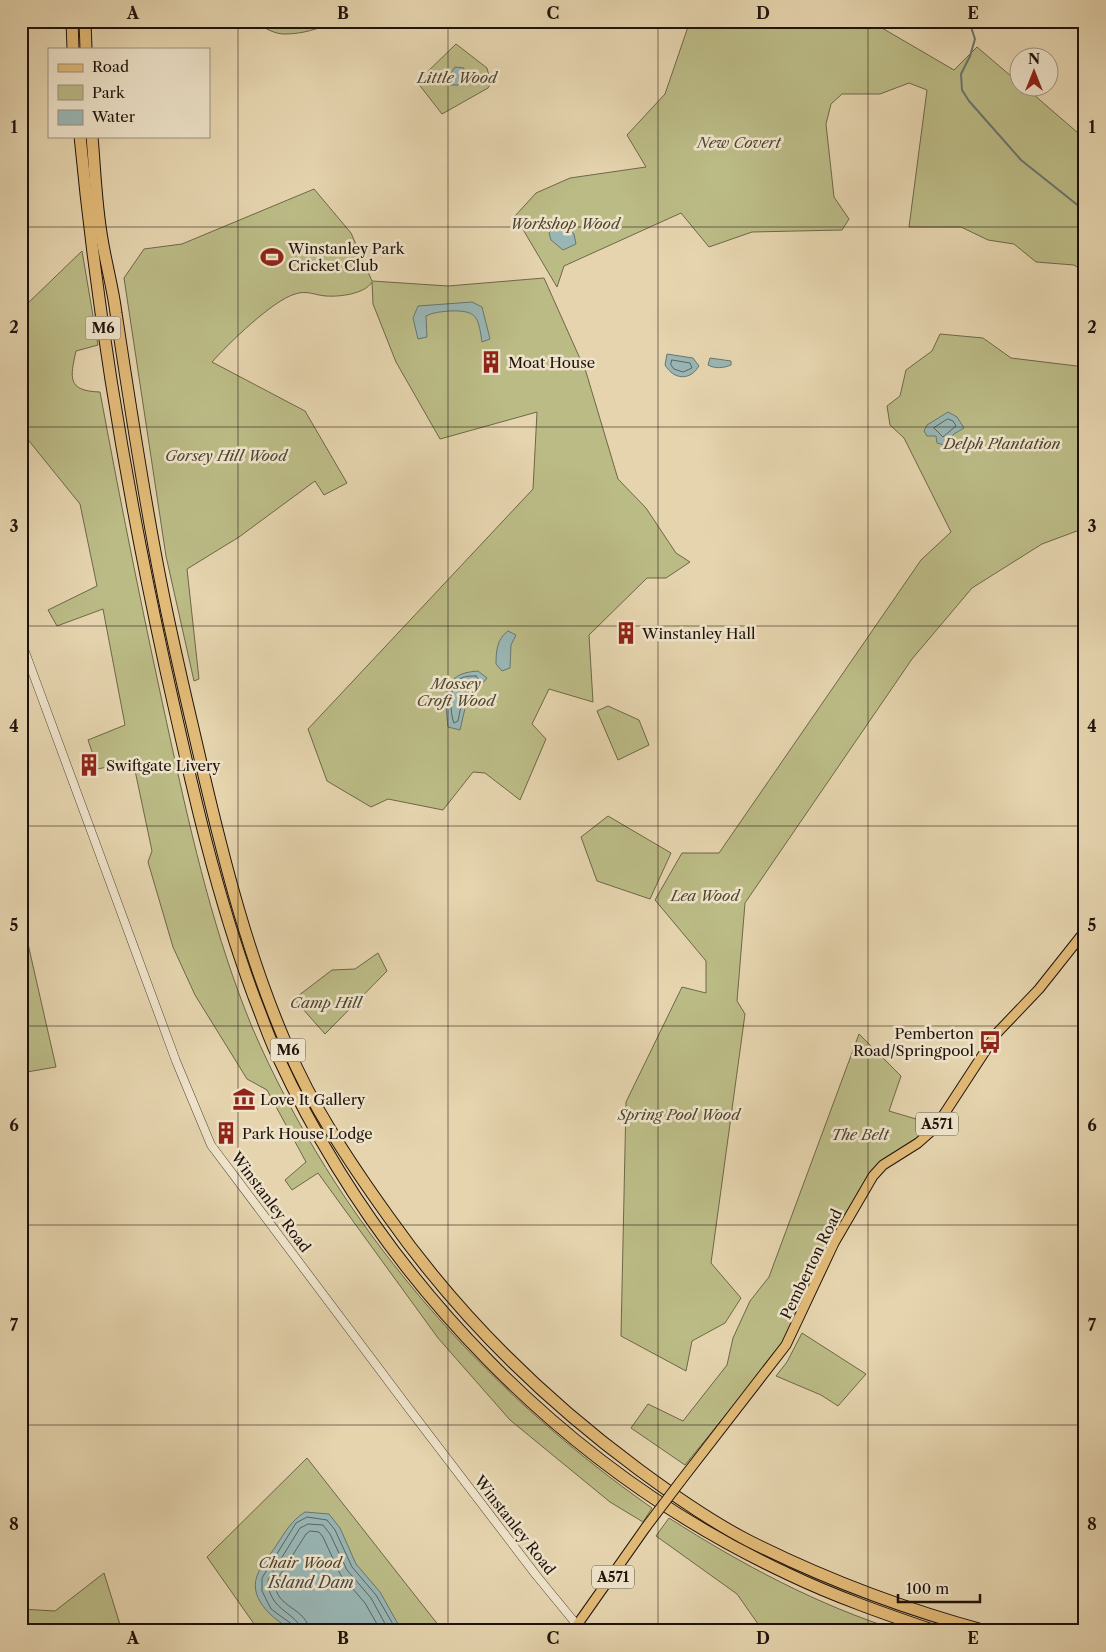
<svg xmlns="http://www.w3.org/2000/svg" width="1106" height="1652" font-family="'Libre Caslon Text',serif">
  <rect width="100%" height="100%" fill="#e5d4ae"/>
  <filter id="stains"><feTurbulence type="fractalNoise" baseFrequency=".004" numOctaves="4"/><feColorMatrix values="0 0 0 0 .2 0 0 0 0 .09 0 0 0 0 .02 0 0 0 .5 -.17"/></filter>
  <radialGradient id="worn" r=".72"><stop offset=".6" stop-color="#630" stop-opacity="0"/><stop offset="1" stop-color="#630" stop-opacity=".3"/></radialGradient>
  <g fill="#bbbb86" stroke="#6e6748">
    <path d="M253 21H332C322 29 300 34 286 34 276 35 262 27 253 21Z"/>
    <path d="M690 21H870L954 70 977 47 1018 82V88H1026L1085 139V272L1074 265 1036 262 1014 244 988 240 961 227H909L927 90 909 83 880 94H842L831 104 826 124 834 197 849 219 842 230 752 232 709 247 681 213 564 266 557 287 515 216 536 193 570 178 646 167 627 135 665 94Z"/>
    <path d="M456 44 487 68 491 83 488 88 442 114 417 82Z"/>
    <path d="M314 189 351 233 372 281 448 286 544 278 586 372 618 479 646 508 676 553 690 562 666 578H647L589 635 593 702 549 689 532 724 546 739 520 800 485 773 473 772 443 810 388 799 371 807 327 781 308 729 533 489 537 412 440 439 396 362 373 304 372 282C365 294 339 297 326 296 314 295 307 290 295 294 272 301 229 343 212 362L305 411 347 483 324 495 315 481 239 537 187 569 199 679 194 681 166 556 124 278 144 249 182 244Z"/>
    <path d="M82 251 98 345 76 351C70 378 67 391 100 392 122 511 146 629 172 747 193 842 215 937 252 1027 336 1222 479 1387 652 1508L643 1522 610 1502 510 1420 438 1338 318 1173 292 1190 285 1180 306 1162 267 1090 247 1079 195 995 173 947 148 862 152 851 133 761 98 769 88 740 125 725 103 609 57 626 48 610 97 586 80 504 21 431V314L27 304Z"/>
    <path d="M940 334 983 338 1011 358 1085 367V528L1042 544 972 588 912 659 745 903 737 1001 745 1014 711 1263 741 1298 725 1323 692 1341 686 1371 621 1336 626 1102 682 987 706 993V961L655 900 682 853H719L921 560 951 532 904 438 890 425 887 406 900 396 906 370 932 351Z"/>
    <path d="M608 706 639 720 649 745 618 760 597 711Z"/>
    <path d="M608 816 671 853 650 899 597 881 581 837Z"/>
    <path d="M21 913 56 1067 21 1073Z"/>
    <path d="M378 953 387 971 325 1034 294 999 332 970 355 969Z"/>
    <path d="M859 1034 901 1076 889 1111 933 1124C921 1137 906 1144 892 1154 878 1165 867 1178 858 1192L785 1342 685 1465 631 1428 648 1404 683 1421 727 1365 733 1338 750 1301 769 1277Z"/>
    <path d="M802 1333 866 1374 838 1406 821 1395 776 1376 787 1362Z"/>
    <path d="M307 1458 443 1631H259L207 1557Z"/>
    <path d="M669 1518C741 1564 819 1606 900 1631H763L737 1594 656 1536Z"/>
    <path d="M104 1573 122 1631H21V1609L55 1611Z"/>
  </g>
  <g fill="#99b6b4" stroke="#697570">
    <path d="M455 67 464 68 463 78 458 85H450L446 81Z"/>
    <path d="M555 227H566L574 234 576 244 563 250 551 240 549 233Z"/>
    <path d="M472 302 482 307 490 339 482 342C478 316 477 310 449 311 440 312 434 312 426 316L427 337 418 339 413 318 418 306Z"/>
    <path d="M667 354 693 358 699 366C690 381 674 380 665 365Z"/>
    <path d="M710 358 731 361V365C724 368 715 369 708 365Z"/>
    <path d="M948 412 957 417 964 428 954 434 944 445 937 443 936 436H927L924 431 927 425Z"/>
    <path d="M508 631 516 635 511 645 510 668 502 671 496 664C496 651 497 639 508 631Z"/>
    <path d="M478 671 487 678 466 704 460 730 448 727C445 697 441 673 478 671Z"/>
    <path d="M305 1512 329 1514 340 1528 356 1564 380 1592 402 1631H295C276 1622 248 1600 257 1576 261 1565 270 1555 276 1546 285 1532 291 1521 305 1512Z"/>
  </g>
  <g fill="none" stroke-linecap="round" stroke-linejoin="round">
    <g stroke="#5c6460" stroke-width="1">
      <path d="M672 360 690 363 692 368 683 372 674 369 671 365Z"/>
      <path d="M948 419 953 421 956 426 943 437 934 428Z"/>
      <path d="M476 676 479 680 462 701 458 721 454 723C450 714 449 689 457 681 462 676 469 676 476 676Z"/>
      <path d="M295 1631 293 1625 271 1609 262 1591V1578L296 1523 307 1517 327 1520 335 1530 352 1567 376 1595 397 1631"/>
      <path d="M301 1631C300 1613 268 1612 268 1580L300 1528 308 1524 323 1525 330 1534 347 1570 371 1598 389 1631"/>
      <path d="M309 1631C308 1608 275 1608 275 1583L306 1534 310 1531 319 1532 323 1537 340 1574 365 1603 381 1631"/>
    </g>
    <path stroke="#697570" stroke-width="2" d="M969 21 975 39 970 56 961 74 962 90 969 101 1021 160 1085 211"/>
    <defs>
      <path id="minor" d="M21 641 176 1061 211 1145 410 1410 536 1575 577 1625"/>
      <g id="major">
        <path d="M680 1482 786 1345 834 1243 873 1176 883 1165 918 1143 935 1128 997 1033 1039 989 1085 931"/>
        <path d="M583 1631 577 1625 646 1527"/>
      </g>
      <g id="highway">
        <path d="M72 21 73 49"/>
        <path d="M85 21 86 49"/>
        <path d="M80 136C97 314 127 492 165 666 190 778 214 889 254 997 262 1017 269 1038 278 1057 381 1280 565 1470 788 1574 836 1597 885 1614 935 1631"/>
        <path d="M92 136C95 171 96 205 102 239 106 264 113 288 116 313 130 404 143 493 161 583 173 645 188 706 202 767 224 861 248 956 287 1046 312 1106 350 1163 388 1216 457 1314 542 1398 638 1469 673 1495 710 1521 749 1541 825 1579 904 1609 986 1631"/>
      </g>
    </defs>
    <use href="#minor" stroke="#514334" stroke-width="9"/>
    <use href="#major" stroke="#20130b" stroke-width="11"/>
    <use href="#highway" stroke="#20130b" stroke-width="13"/>
    <use href="#minor" stroke="#eee3ca" stroke-width="8"/>
    <use href="#major" stroke="#e2ba77" stroke-width="9"/>
    <use href="#highway" stroke="#e2ba77" stroke-width="11"/>
    <defs>
      <path id="major-bridge" d="M646 1527 680 1482"/>
    </defs>
    <use href="#major-bridge" stroke="#20130b" stroke-width="11" stroke-linecap="butt"/>
    <use href="#major-bridge" stroke="#e2ba77" stroke-width="9"/>
  </g>
  <path fill="none" stroke="#20130b" stroke-width="1" stroke-opacity="0.55" d="M238 21V1631M448 21V1631M658 21V1631M868 21V1631M21 227H1085M21 427H1085M21 626H1085M21 826H1085M21 1026H1085M21 1225H1085M21 1425H1085"/>
  <defs>
    <symbol id="stadium-bare" viewBox="-9 -9 18 18"><path d="M0-5a6.5 5 0 1 0 0 10a6.5 5 0 1 0 0-10ZM-3.5-1.8h7v3.6h-7Z" fill="#8f2418" stroke="#eee3ca" stroke-width="2.5" paint-order="stroke"/></symbol>
    <symbol id="building-bare" viewBox="-9 -9 18 18"><path d="M-4-6H4V6H1V3H-1V6H-4ZM-2.5-4.3h1.7v1.8h-1.7ZM.8-4.3h1.7v1.8H.8ZM-2.5-1h1.7V.8h-1.7ZM.8-1h1.7V.8H.8Z" fill="#8f2418" stroke="#eee3ca" stroke-width="2.5" paint-order="stroke"/></symbol>
    <symbol id="bus-bare" viewBox="-9 -9 18 18"><path d="M-5-6H5V4H4V6H2V4H-2V6H-4V4H-5ZM-3.5-4V0h7V-4ZM-3.5 1.2v1.5H-2V1.2ZM2 1.2v1.5H3.5V1.2Z" fill="#8f2418" stroke="#eee3ca" stroke-width="2.5" paint-order="stroke"/></symbol>
    <symbol id="museum-bare" viewBox="-9 -9 18 18"><path d="M0-6L6-3V-2H-6V-3ZM-5-1h2V3h-2ZM-1-1h2V3h-2ZM3-1h2V3H3ZM-6 4H6V6H-6Z" fill="#8f2418" stroke="#eee3ca" stroke-width="2.5" paint-order="stroke"/></symbol>
  </defs>
  <g fill-rule="evenodd">
    <use href="#stadium-bare" x="256" y="241" width="32" height="32"/>
    <use href="#building-bare" x="475" y="346" width="32" height="32"/>
    <use href="#building-bare" x="610" y="617" width="32" height="32"/>
    <use href="#building-bare" x="73" y="749" width="32" height="32"/>
    <use href="#bus-bare" x="974" y="1026" width="32" height="32"/>
    <use href="#museum-bare" x="228" y="1083" width="32" height="32"/>
    <use href="#building-bare" x="210" y="1117" width="32" height="32"/>
  </g>
  <g text-anchor="middle" dominant-baseline="central" stroke-width="5" stroke-linejoin="round" paint-order="stroke">
    <g fill="#eee3ca" stroke="#5e5144" stroke-width="1">
      <rect x="85.5" y="316.5" width="35" height="23" rx="4"/>
      <rect x="270.5" y="1038.5" width="35" height="23" rx="4"/>
      <rect x="916" y="1112.5" width="42" height="23" rx="4"/>
      <rect x="592" y="1565.5" width="42" height="23" rx="4"/>
    </g>
    <g font-size="14" font-weight="bold" fill="#20130b">
      <text x="103" y="328">M6</text>
      <text x="288" y="1050">M6</text>
      <text x="937" y="1124">A571</text>
      <text x="613" y="1577">A571</text>
    </g>
    <g font-size="15" font-style="italic" fill="#4e4530" stroke="#eee3ca">
      <text x="457" y="77">Little Wood</text>
      <text x="739" y="142">New Covert</text>
      <text x="565" y="223">Workshop Wood</text>
      <text x="1002" y="443">Delph Plantation</text>
      <text x="226" y="455">Gorsey Hill Wood</text>
      <text x="456" y="683">Mossey<tspan x="456" dy="17">Croft Wood</tspan></text>
      <text x="705" y="895">Lea Wood</text>
      <text x="326" y="1002">Camp Hill</text>
      <text x="679" y="1114">Spring Pool Wood</text>
      <text x="860" y="1134">The Belt</text>
      <text x="300" y="1562">Chair Wood</text>
    </g>
    <g font-size="15" fill="#20130b" stroke="#eee3ca" text-anchor="start">
      <text x="288" y="248">Winstanley Park<tspan x="288" dy="17">Cricket Club</tspan></text>
      <text x="508" y="362">Moat House</text>
      <text x="642" y="633">Winstanley Hall</text>
      <text x="106" y="765">Swiftgate Livery</text>
      <text x="974" y="1033" text-anchor="end">Pemberton<tspan x="974" dy="17">Road/Springpool</tspan></text>
      <text x="260" y="1099">Love It Gallery</text>
      <text x="242" y="1133">Park House Lodge</text>
    </g>
    <g font-size="15" fill="#20130b" stroke="#eee3ca">
      <text transform="translate(271 1202) rotate(53)">Winstanley Road</text>
      <text transform="translate(811 1264) rotate(-64)">Pemberton Road</text>
      <text transform="translate(515 1525) rotate(52)">Winstanley Road</text>
    </g>
    <g font-size="16" font-style="italic" fill="#4a4c46" stroke="#eee3ca">
      <text x="311" y="1582">Island Dam</text>
    </g>
  </g>
  <rect width="1106" height="1652" fill="none" stroke="#e5d4ae" stroke-width="55"/>
  <rect x="48" y="48" width="162" height="90" fill="#eee3ca" stroke="#9c907e"/>
  <rect x="58" y="64" width="25" height="8" fill="#e2ba77" stroke="#9c907e"/>
  <text x="92" y="72" font-size="15" fill="#20130b">Road</text>
  <rect x="58" y="85" width="25" height="15" fill="#bbbb86" stroke="#9c907e"/>
  <text x="92" y="98" font-size="15" fill="#20130b">Park</text>
  <rect x="58" y="110" width="25" height="15" fill="#99b6b4" stroke="#9c907e"/>
  <text x="92" y="122" font-size="15" fill="#20130b">Water</text>
  <g transform="translate(1034 72)"><circle r="24" fill="#eee3ca" stroke="#9c907e"/>
  <path d="M0-4L9 19L0 12L-9 19Z" fill="#8f2418"/>
  <text y="-8" font-size="14" font-weight="bold" text-anchor="middle" fill="#20130b">N</text>
  </g>
  <path d="M898 1594v8h82v-8" fill="none" stroke="#20130b" stroke-width="2.5"/>
  <text x="906" y="1594" font-size="15" fill="#20130b" stroke="#eee3ca" stroke-width="4" paint-order="stroke">100 m</text>
  <rect x="28" y="28" width="1050" height="1596" fill="none" stroke="#20130b" stroke-width="2"/>
  <g font-size="16" text-anchor="middle" font-weight="bold" fill="#20130b">
    <text x="133" y="19">A</text>
    <text x="343" y="19">B</text>
    <text x="553" y="19">C</text>
    <text x="763" y="19">D</text>
    <text x="973" y="19">E</text>
    <text x="14" y="133">1</text>
    <text x="1092" y="133">1</text>
    <text x="14" y="333">2</text>
    <text x="1092" y="333">2</text>
    <text x="14" y="532">3</text>
    <text x="1092" y="532">3</text>
    <text x="14" y="732">4</text>
    <text x="1092" y="732">4</text>
    <text x="14" y="931">5</text>
    <text x="1092" y="931">5</text>
    <text x="14" y="1131">6</text>
    <text x="1092" y="1131">6</text>
    <text x="14" y="1331">7</text>
    <text x="1092" y="1331">7</text>
    <text x="14" y="1530">8</text>
    <text x="1092" y="1530">8</text>
    <text x="133" y="1644">A</text>
    <text x="343" y="1644">B</text>
    <text x="553" y="1644">C</text>
    <text x="763" y="1644">D</text>
    <text x="973" y="1644">E</text>
  </g>
  <rect width="100%" height="100%" filter="url(#stains)"/>
  <rect width="100%" height="100%" fill="url(#worn)"/>
</svg>
